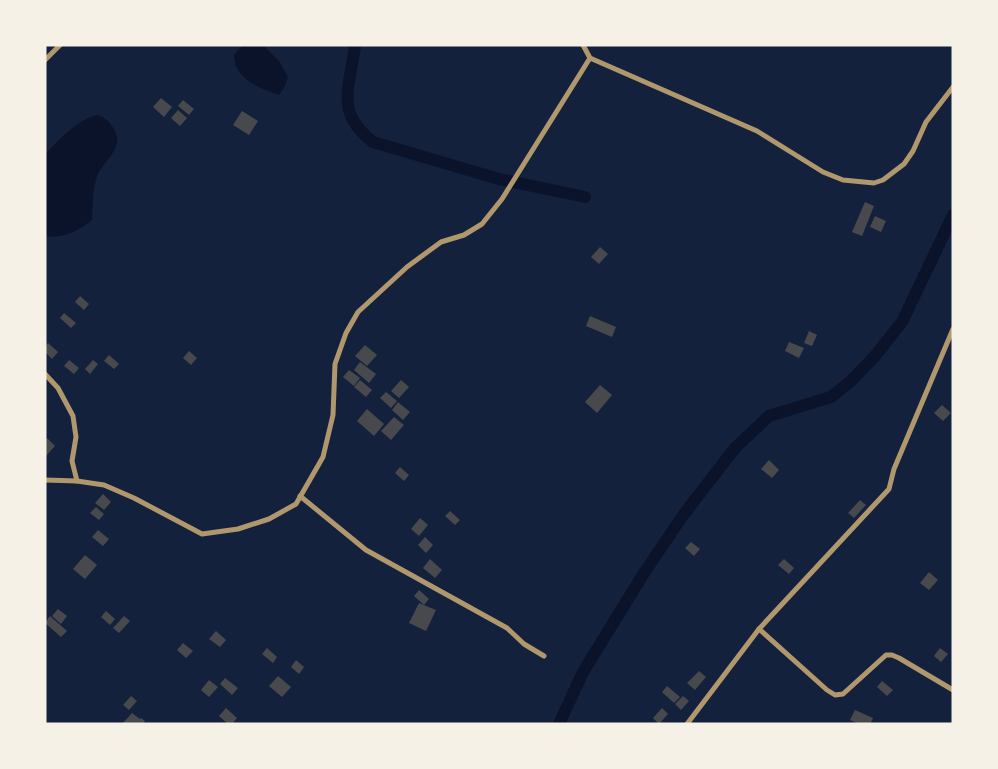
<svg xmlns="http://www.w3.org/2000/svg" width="998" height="769" font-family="'Exo 2',sans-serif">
  <rect width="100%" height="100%" fill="#14213d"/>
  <g fill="#0b132b">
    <path d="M243 45H263L279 61 288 77 285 86 279 95C259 88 234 79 234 55Z"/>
    <path d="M97 115C104 117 108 120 112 126 128 148 103 159 97 177 92 191 93 205 92 220 78 231 64 239 45 236V154C59 140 78 119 97 115Z"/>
  </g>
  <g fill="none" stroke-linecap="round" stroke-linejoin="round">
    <g stroke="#0b132b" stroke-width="12">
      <path d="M355 45C350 88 334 112 373 142L499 179 585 197"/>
      <path d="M559 724 583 672 644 573 684 514 735 448 769 416 831 397 851 381 875 356 902 322 953 215"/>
    </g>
  </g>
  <g fill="#48494c">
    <path d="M161 98 172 107 164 117 153 107Z"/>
    <path d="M183 100 194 109 189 115 178 106Z"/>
    <path d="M178 110 187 118 180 126 171 118Z"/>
    <path d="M242 111 258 121 249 135 233 125Z"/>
    <path d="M865 202 874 206 862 236 852 232Z"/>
    <path d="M875 216 886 221 881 232 870 227Z"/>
    <path d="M600 247 608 254 599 264 591 257Z"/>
    <path d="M80 296 89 304 84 310 75 302Z"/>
    <path d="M64 313 76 323 71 328 60 318Z"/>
    <path d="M590 316 616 327 612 337 586 326Z"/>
    <path d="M809 331 817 335 812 346 804 343Z"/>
    <path d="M789 342 804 348 799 358 785 351Z"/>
    <path d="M48 343 58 352 52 359 45 352V347Z"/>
    <path d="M365 345 377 355 367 366 355 356Z"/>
    <path d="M189 351 197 358 191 365 183 358Z"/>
    <path d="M109 355 119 364 114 369 104 361Z"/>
    <path d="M69 360 79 368 74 374 64 366Z"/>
    <path d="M93 360 98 364 90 374 85 369Z"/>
    <path d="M360 362 376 374 369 383 354 370Z"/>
    <path d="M349 370 360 378 354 386 343 377Z"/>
    <path d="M360 380 372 390 366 397 354 387Z"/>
    <path d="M401 380 409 387 399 398 391 391Z"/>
    <path d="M600 385 612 395 597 413 585 402Z"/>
    <path d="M386 392 397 401 391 408 380 398Z"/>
    <path d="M398 402 410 412 403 420 392 410Z"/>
    <path d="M942 405 951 413 943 421 934 413Z"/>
    <path d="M367 409 384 424 374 436 357 421Z"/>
    <path d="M394 417 404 425 391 440 381 431Z"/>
    <path d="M47 438 55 446 45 457V441Z"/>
    <path d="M769 460 779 470 772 478 761 469Z"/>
    <path d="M400 467 409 475 404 481 395 473Z"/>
    <path d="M103 494 111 502 104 510 95 503Z"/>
    <path d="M860 500 866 505 854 518 848 513Z"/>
    <path d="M96 507 104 514 99 520 90 513Z"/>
    <path d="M450 511 460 520 455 525 445 516Z"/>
    <path d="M420 518 428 525 419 536 411 529Z"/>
    <path d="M98 530 109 539 103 546 92 537Z"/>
    <path d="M425 537 433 545 426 553 418 545Z"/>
    <path d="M691 542 700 549 694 556 685 548Z"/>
    <path d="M85 555 97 565 85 579 73 569Z"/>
    <path d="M430 559 442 570 435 578 423 568Z"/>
    <path d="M784 559 794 568 789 574 778 565Z"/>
    <path d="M929 572 938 580 929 590 920 583Z"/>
    <path d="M419 590 429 599 424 605 414 596Z"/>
    <path d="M419 603 436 610 426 631 409 623Z"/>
    <path d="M58 609 67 616 61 624 52 616Z"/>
    <path d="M106 611 115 619 110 625 101 617Z"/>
    <path d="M50 616 67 631 61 637 45 623Z"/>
    <path d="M124 616 130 621 119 633 113 628Z"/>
    <path d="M216 631 226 640 220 647 209 639Z"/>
    <path d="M183 643 193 651 186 658 177 650Z"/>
    <path d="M267 648 277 657 273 663 262 654Z"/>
    <path d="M940 648 948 654 941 662 934 656Z"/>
    <path d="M296 660 304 667 299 674 291 667Z"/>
    <path d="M699 671 706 677 695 690 687 683Z"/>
    <path d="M278 676 291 687 282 697 269 686Z"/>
    <path d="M225 678 238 688 232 695 220 684Z"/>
    <path d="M209 680 218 687 209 697 201 690Z"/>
    <path d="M882 681 893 690 887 696 877 687Z"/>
    <path d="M667 686 680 697 674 703 662 692Z"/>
    <path d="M131 696 137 701 129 710 123 705Z"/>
    <path d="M683 696 689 701 681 710 675 704Z"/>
    <path d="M226 708 237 718 232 724H228L219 716Z"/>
    <path d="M662 708 668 714 659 724 653 718Z"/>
    <path d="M855 710 873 718 870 724H859L850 720Z"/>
    <path d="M132 713 140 719 141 718 145 721 143 724H122Z"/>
  </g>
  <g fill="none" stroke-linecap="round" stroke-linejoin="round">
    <g stroke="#b1986c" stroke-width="5">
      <path d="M583 45 590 58 757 131 823 172 843 180 874 183 883 180 904 164 913 151 926 122 953 87"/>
      <path d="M45 60 60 45"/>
      <path d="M45 374 58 388 73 416 76 437 72 461 77 481"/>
      <path d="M45 480 77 481 104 485 134 498 202 534 238 529 269 519 296 504 323 457 333 415 335 364 346 333 358 312 407 267 441 242 464 235 482 224 502 199 590 58"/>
      <path d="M300 496 366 550 507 628 524 644 544 656"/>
      <path d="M759 629 827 690 835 695 843 694 886 655H892L899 658 953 690"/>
      <path d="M687 724 759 629 889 489 894 469 953 329"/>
    </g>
  </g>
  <rect width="998" height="769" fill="none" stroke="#f6f1e7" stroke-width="93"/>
</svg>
